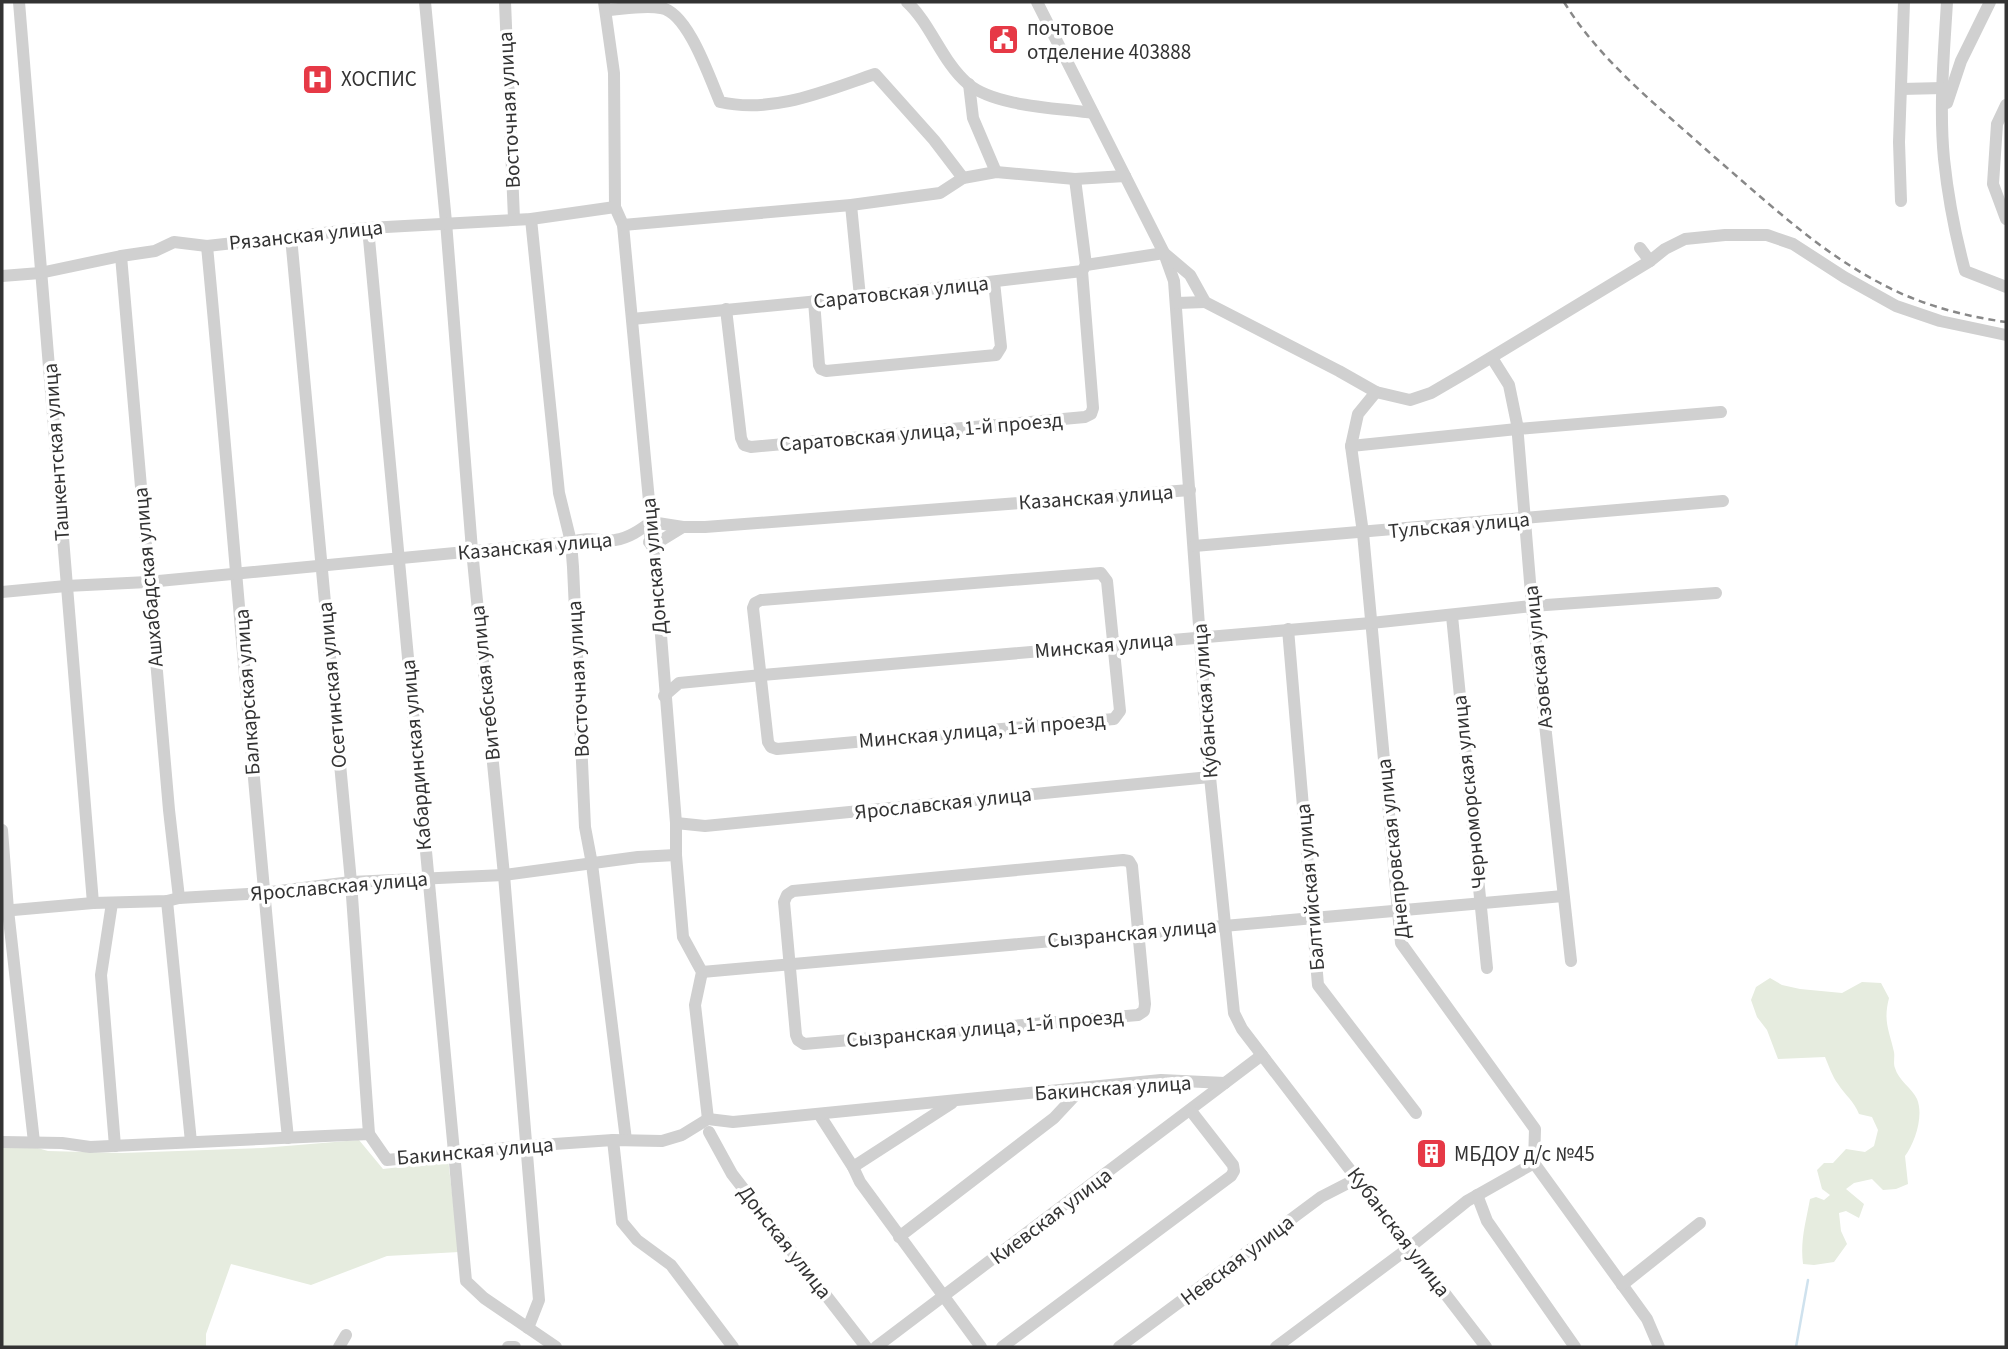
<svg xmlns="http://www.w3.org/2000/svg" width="2008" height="1349" font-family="'Source Sans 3',sans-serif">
  <rect width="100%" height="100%" fill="#fff"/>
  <g fill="#e6ecdf">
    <path d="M1770 978 1782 985 1800 989 1842 993 1862 982 1881 983 1889 998C1883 1021 1889 1030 1894 1052 1895 1057 1893 1063 1895 1068 1898 1080 1912 1088 1917 1099 1924 1116 1915 1143 1905 1156L1908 1184 1896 1189 1883 1190 1872 1179 1854 1183 1846 1189 1864 1204 1859 1218 1846 1211 1839 1213 1841 1231 1847 1244 1834 1262 1814 1265 1803 1264C1800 1240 1806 1222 1810 1199L1816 1197 1824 1200 1830 1195 1822 1189 1817 1170 1824 1163H1833L1846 1149 1865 1152 1874 1146 1878 1130 1872 1117 1859 1114C1854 1101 1845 1095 1838 1084 1832 1076 1829 1066 1825 1057L1778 1059 1767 1030 1757 1017 1751 1000 1756 987Z"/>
    <path d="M359 1140 383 1169 418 1165 448 1159 459 1252 387 1256 311 1285 231 1264 206 1334V1347H2V1145H27L48 1151 122 1153 262 1148Z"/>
  </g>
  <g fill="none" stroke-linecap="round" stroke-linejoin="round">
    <path stroke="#cfe2ee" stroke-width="2.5" d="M1796 1347 1808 1280"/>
    <g stroke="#d0d0d0" stroke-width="12">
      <path d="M19 2 93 903"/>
      <path d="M425 2 446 222 472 550 504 875 539 1300 528 1328"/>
      <path d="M505 2 514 219"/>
      <path d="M604 2 614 73 615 207 623 225 651 522 650 535 655 560 676 823V855L683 937 702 972 695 1005 708 1119"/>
      <path d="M907 2C931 24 942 62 968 84 996 107 1059 108 1093 113"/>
      <path d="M1037 2 1164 253 1174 281 1210 777 1234 1013 1242 1029 1486 1347"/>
      <path d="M1947 2C1944 53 1939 107 1944 159 1948 197 1955 234 1965 271L2006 287"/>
      <path d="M606 10C623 9 644 5 661 8 688 12 710 79 720 102 773 114 825 91 875 74L934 140 963 178"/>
      <path d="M969 84 973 118 996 172"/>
      <path d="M1901 89 1943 88"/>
      <path d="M1947 103 1961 61 1990 2"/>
      <path d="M2006 105 1997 124 1993 184 2006 219"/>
      <path d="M1075 179 1086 265"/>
      <path d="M1901 201 1899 142 1904 2"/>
      <path d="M851 205 860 297"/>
      <path d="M531 219 559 493 571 542 573 567 585 827 592 864 626 1140"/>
      <path d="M623 225 851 205 940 193 963 178 996 172 1075 179 1125 176"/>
      <path d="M368 228 466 1281 484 1298 556 1347"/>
      <path d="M291 237 351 882 369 1134"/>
      <path d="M207 246C235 543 257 841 288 1138"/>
      <path d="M121 256 169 810 179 898"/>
      <path d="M1650 261 1665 249 1685 239 1725 235H1767L1793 244 1844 277 1896 306 1940 321 2006 335"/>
      <path d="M2 276 40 273 121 256 155 251 174 242 207 246 368 228 531 219 615 207"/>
      <path d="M814 301 819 365 821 369 826 371 996 355 1001 347 994 282"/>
      <path d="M1177 303 1205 302"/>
      <path d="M726 309 741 438 744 445 751 447 1085 417 1091 414 1093 408 1082 271"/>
      <path d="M632 319 860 297 1082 271 1086 265 1164 253 1190 275 1205 302 1339 371 1376 392 1410 400 1431 393 1467 372 1650 261 1640 248"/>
      <path d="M1492 358 1509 385 1517 424 1532 606 1571 961"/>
      <path d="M1376 392 1358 414 1351 446 1363 533 1401 943 1535 1129 1534 1163 1647 1319 1659 1347"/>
      <path d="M1351 446 1517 429 1721 412"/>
      <path d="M649 542 652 546 683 527"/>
      <path d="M1194 546 1723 501"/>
      <path d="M1101 573 1107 581 1120 711 1114 719 777 749 771 747 768 742 753 608 755 603 761 600Z"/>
      <path d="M2 592 66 586 148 582 571 542C591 536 598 542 615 540 629 538 640 530 651 522L683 527H705L1190 490"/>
      <path d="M1452 616 1487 968"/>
      <path d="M1288 629 1318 985 1416 1113"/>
      <path d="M664 696 679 683 762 675 1371 623 1532 606 1716 593"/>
      <path d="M676 823 705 826 1210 777"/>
      <path d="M2 830 8 910 34 1142"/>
      <path d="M1123 860 1129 861 1132 866 1145 1004 1144 1011 1138 1015 804 1044 798 1040 796 1035 784 902 787 895 793 891Z"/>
      <path d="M167 901 191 1142"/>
      <path d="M112 903 101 975 115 1146"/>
      <path d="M2 911 93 903 167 901 179 898 263 893 351 882 504 875 638 857 676 855"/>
      <path d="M702 972 1563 896"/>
      <path d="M819 1114 853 1167 860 1182 981 1347"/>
      <path d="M709 1132 732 1174 866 1347"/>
      <path d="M613 1140 622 1222 637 1240 671 1265 733 1347"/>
      <path d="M2 1142 62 1143 90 1147 369 1134 387 1160 525 1146 613 1140 662 1141 682 1135 708 1119 733 1122 1161 1080 1225 1083 1262 1055"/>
      <path d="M853 1167 952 1103"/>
      <path d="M1477 1195 1487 1221 1575 1347"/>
      <path d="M899 1237 1054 1118 1082 1088"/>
      <path d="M1622 1285 1700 1223"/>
      <path d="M339 1347 346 1335"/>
      <path d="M508 1347H515"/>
      <path d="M876 1347 1225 1083"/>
      <path d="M1002 1347 1231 1176 1234 1171 1233 1165 1191 1111"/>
      <path d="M1119 1347 1321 1197 1358 1178"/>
      <path d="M1276 1347 1410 1247 1467 1201 1534 1163"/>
    </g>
    <path stroke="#888" stroke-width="2.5" stroke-dasharray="7 5" stroke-linecap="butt" d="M1564 2C1601 62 1659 107 1711 154 1765 200 1817 250 1880 283 1918 304 1963 316 2006 322"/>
  </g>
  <defs>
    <symbol id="civic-square" viewBox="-11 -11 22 22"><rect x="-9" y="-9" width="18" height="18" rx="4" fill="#e63946" stroke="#fff"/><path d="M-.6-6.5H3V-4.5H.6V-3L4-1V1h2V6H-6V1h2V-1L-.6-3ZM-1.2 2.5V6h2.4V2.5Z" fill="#fff"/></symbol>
    <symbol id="hospital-square" viewBox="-11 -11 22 22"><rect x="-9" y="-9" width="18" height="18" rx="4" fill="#e63946" stroke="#fff"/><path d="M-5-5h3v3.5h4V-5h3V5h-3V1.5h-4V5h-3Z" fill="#fff"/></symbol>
    <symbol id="building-square" viewBox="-11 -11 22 22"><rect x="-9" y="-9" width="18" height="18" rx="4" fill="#e63946" stroke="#fff"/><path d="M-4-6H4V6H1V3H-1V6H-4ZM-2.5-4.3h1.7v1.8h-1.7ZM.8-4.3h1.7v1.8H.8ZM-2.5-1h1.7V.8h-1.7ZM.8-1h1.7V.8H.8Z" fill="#fff"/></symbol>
  </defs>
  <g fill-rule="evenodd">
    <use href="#civic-square" x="986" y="22" width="35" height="35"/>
    <use href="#hospital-square" x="300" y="62" width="35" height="35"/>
    <use href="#building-square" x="1414" y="1136" width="35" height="35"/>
  </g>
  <g text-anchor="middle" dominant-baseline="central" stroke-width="7" stroke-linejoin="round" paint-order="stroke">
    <g font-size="21" fill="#333" stroke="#fff" text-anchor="start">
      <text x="1027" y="28">почтовое<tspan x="1027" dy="24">отделение 403888</tspan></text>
      <text x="341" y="79">ХОСПИС</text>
      <text x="1454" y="1154">МБДОУ д/с №45</text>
    </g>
    <g font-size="21" fill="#333" stroke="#fff">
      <text transform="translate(509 110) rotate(-93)">Восточная улица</text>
      <text transform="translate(306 235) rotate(-6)">Рязанская улица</text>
      <text transform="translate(901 292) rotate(-6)">Саратовская улица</text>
      <text transform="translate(921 432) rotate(-5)">Саратовская улица, 1-й проезд</text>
      <text transform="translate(56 452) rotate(-94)">Ташкентская улица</text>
      <text transform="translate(1096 497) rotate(-4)">Казанская улица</text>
      <text transform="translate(1459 525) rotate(-5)">Тульская улица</text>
      <text transform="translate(535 546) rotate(-5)">Казанская улица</text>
      <text transform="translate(654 566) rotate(-95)">Донская улица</text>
      <text transform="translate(148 577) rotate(-95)">Ашхабадская улица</text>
      <text transform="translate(1104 645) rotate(-5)">Минская улица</text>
      <text transform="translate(1538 657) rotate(-96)">Азовская улица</text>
      <text transform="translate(578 679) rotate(-93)">Восточная улица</text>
      <text transform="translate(485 683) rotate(-96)">Витебская улица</text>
      <text transform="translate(332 685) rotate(-95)">Осетинская улица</text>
      <text transform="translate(247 692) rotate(-94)">Балкарская улица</text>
      <text transform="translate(1205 701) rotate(-94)">Кубанская улица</text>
      <text transform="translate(982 730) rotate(-5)">Минская улица, 1-й проезд</text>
      <text transform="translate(416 755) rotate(-95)">Кабардинская улица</text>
      <text transform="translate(1469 792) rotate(-96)">Черноморская улица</text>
      <text transform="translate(943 803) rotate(-6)">Ярославская улица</text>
      <text transform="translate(1393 849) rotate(-96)">Днепровская улица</text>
      <text transform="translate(339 886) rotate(-5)">Ярославская улица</text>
      <text transform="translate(1310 887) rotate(-95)">Балтийская улица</text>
      <text transform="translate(1132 933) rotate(-5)">Сызранская улица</text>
      <text transform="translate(985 1028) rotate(-5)">Сызранская улица, 1-й проезд</text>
      <text transform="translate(1113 1088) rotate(-4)">Бакинская улица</text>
      <text transform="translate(475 1151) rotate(-5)">Бакинская улица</text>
      <text transform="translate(1051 1216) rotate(-37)">Киевская улица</text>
      <text transform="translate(1399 1232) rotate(53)">Кубанская улица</text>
      <text transform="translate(785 1242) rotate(52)">Донская улица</text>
      <text transform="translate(1237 1260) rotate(-37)">Невская улица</text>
    </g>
  </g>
  <rect width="2008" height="1349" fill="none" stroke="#333333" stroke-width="7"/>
</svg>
